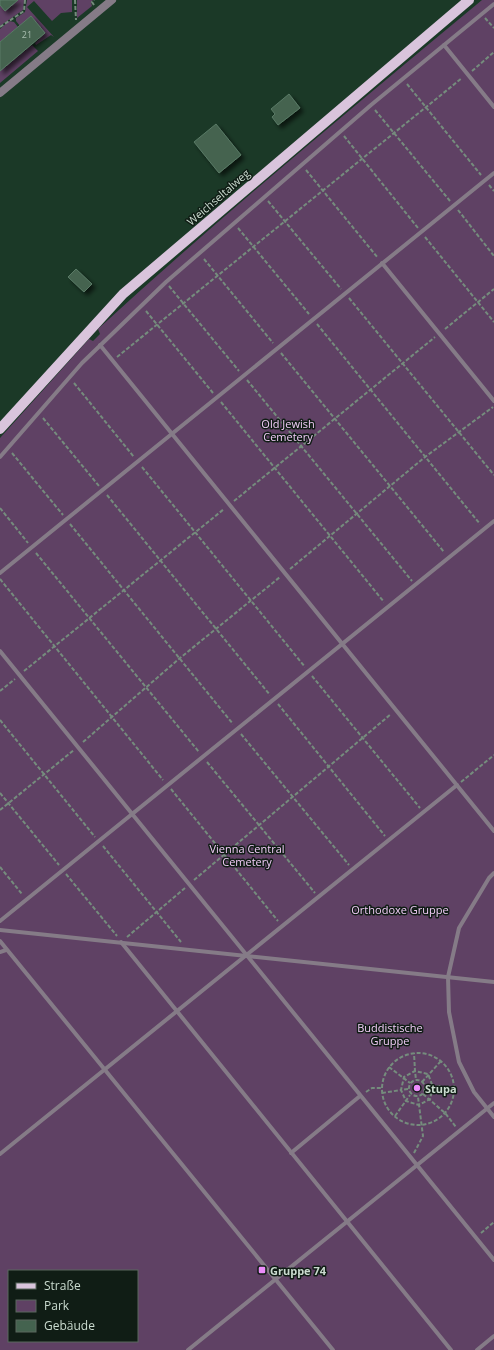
<svg xmlns="http://www.w3.org/2000/svg" width="494" height="1350" font-family="'Open Sans',sans-serif">
  <defs>
    <filter id="shadow"><feDropShadow dx="3.5" dy="3.5" stdDeviation="2" flood-color="#0009"/></filter>
  </defs>
  <rect width="100%" height="100%" fill="#1b3927"/>
  <g fill="#5f4164" fill-rule="evenodd">
    <path d="M18 0H24L23 10 0 26V5L5 11Z"/>
    <path d="M27 0H72V12L61 13 52 21 34 1 27 7 54 37 51 35 36 45 35 43 45 33 31 16 20 26 16 21V18L25 12Z"/>
    <path d="M77 0H93L91 2 92 6 77 18Z"/>
    <path d="M482 0H494V1350H0V438L89 339 93 341 100 334 98 329C222 215 352 108 482 0ZM9 1271H137V1341H9Z"/>
    <path d="M9 21 14 22 18 27 0 42V29Z"/>
    <path d="M32 45 38 51 0 83V71Z"/>
  </g>
  <g fill="#44634f" stroke="#5a7a66" filter="url(#shadow)">
    <path d="M0 0H18L5 11 0 5Z"/>
    <path d="M31 16 45 33 0 71V42Z"/>
    <path d="M289 94 300 108 278 125 272 117 275 114 271 109Z"/>
    <path d="M216 124 241 155 219 173 194 142Z"/>
    <path d="M76 269 92 284 84 292 68 277Z"/>
  </g>
  <g fill="none" stroke-linecap="round" stroke-linejoin="round">
    <g stroke="#758c7d" stroke-width="2" stroke-dasharray="4 2" stroke-linecap="butt">
      <path d="M75 0 76 20"/>
      <path d="M94 5 92 2 94 0"/>
      <path d="M485 18 494 28"/>
      <path d="M0 27 24 11 25 0"/>
      <path d="M472 71 494 52"/>
      <path d="M407 84 481 175"/>
      <path d="M375 110 450 201"/>
      <path d="M344 136 418 228"/>
      <path d="M306 170 378 258"/>
      <path d="M489 185 494 191"/>
      <path d="M268 201 341 289"/>
      <path d="M458 210 494 256"/>
      <path d="M238 228 309 314"/>
      <path d="M425 237 494 322"/>
      <path d="M204 259 273 343"/>
      <path d="M169 286 239 371"/>
      <path d="M349 298 494 475"/>
      <path d="M146 311 213 393"/>
      <path d="M317 324 480 524"/>
      <path d="M445 329 494 289"/>
      <path d="M281 353 444 552"/>
      <path d="M117 357 462 78"/>
      <path d="M247 380 412 581"/>
      <path d="M74 383 134 457"/>
      <path d="M221 402 384 602"/>
      <path d="M43 418 99 486"/>
      <path d="M12 453 63 515"/>
      <path d="M142 467 305 667"/>
      <path d="M107 495 270 695"/>
      <path d="M234 501 435 337"/>
      <path d="M0 508 28 543"/>
      <path d="M70 524 233 724"/>
      <path d="M36 553 199 752"/>
      <path d="M290 569 425 457 493 407"/>
      <path d="M0 579 163 780"/>
      <path d="M24 671 224 509"/>
      <path d="M312 676 420 808"/>
      <path d="M0 691 15 679"/>
      <path d="M278 704 385 836"/>
      <path d="M0 720 95 837"/>
      <path d="M241 734 349 865"/>
      <path d="M83 742 180 658 280 577"/>
      <path d="M207 762 315 893"/>
      <path d="M461 782 494 755"/>
      <path d="M171 789 278 921"/>
      <path d="M0 793 59 865"/>
      <path d="M0 810 74 750"/>
      <path d="M103 846 181 942"/>
      <path d="M0 867 22 894"/>
      <path d="M66 874 117 936"/>
      <path d="M194 880 391 714"/>
      <path d="M127 937 185 888"/>
      <circle cx="418" cy="1089" r="36"/>
      <path d="M389 1067 410 1083"/>
      <circle cx="417" cy="1088" r="8"/>
      <path d="M422 1082 441 1061"/>
      <path d="M425 1088 442 1086 444 1089 454 1088"/>
      <path d="M408 1089 401 1090 406 1101 419 1105 430 1099 433 1087 428 1074 415 1071 414 1053"/>
      <path d="M366 1092 372 1088H382"/>
      <path d="M382 1093 401 1090 404 1077 415 1071 416 1080"/>
      <path d="M423 1094 445 1113 456 1127"/>
      <path d="M395 1116 410 1095"/>
      <path d="M414 1153 423 1136 418 1097"/>
      <path d="M481 1233 494 1222"/>
    </g>
    <g stroke="#857b87" stroke-width="4">
      <path d="M444 45 494 107"/>
      <path d="M382 263 494 401"/>
      <path d="M100 345 494 831"/>
      <path d="M0 457 82 363 166 282 371 105 494 4"/>
      <path d="M0 573 494 173"/>
      <path d="M0 651 494 1260"/>
      <path d="M494 873 489 878 459 928 448 977 449 1012 459 1062 474 1092 494 1117"/>
      <path d="M0 921 494 521"/>
      <path d="M0 930 494 982"/>
      <path d="M0 941 333 1350"/>
      <path d="M121 942 451 1350"/>
      <path d="M0 952 6 950"/>
      <path d="M291 1153 360 1096"/>
      <path d="M0 1154 457 785"/>
      <path d="M188 1350 494 1103"/>
      <path d="M477 1350 494 1336"/>
    </g>
    <path stroke="#857b87" stroke-width="8" d="M0 93 112 0"/>
    <path stroke="#d9c4dc" stroke-width="10" d="M0 429 123 294 469 0"/>
  </g>
  <g fill="#ec8cfb" stroke="#101d15" stroke-width="1.5">
    <circle cx="417" cy="1088" r="4"/>
    <rect x="258" y="1266" width="8" height="8" rx="2"/>
  </g>
  <g text-anchor="middle" dominant-baseline="central" stroke-width="3" stroke-linejoin="round" paint-order="stroke">
    <g font-size="9" fill="#a8bdaf">
      <text x="27" y="34">21</text>
    </g>
    <g font-size="11" fill="#cadbcf" stroke="#101d15">
      <text transform="translate(218 197) rotate(-41)">Weichseltalweg</text>
    </g>
    <g font-size="11" fill="#f2ccf8" stroke="#101d15">
      <text x="288" y="423">Old Jewish<tspan x="288" dy="13">Cemetery</tspan></text>
      <text x="247" y="848">Vienna Central<tspan x="247" dy="13">Cemetery</tspan></text>
      <text x="400" y="909">Orthodoxe Gruppe</text>
      <text x="390" y="1027">Buddistische<tspan x="390" dy="13">Gruppe</tspan></text>
    </g>
    <g font-size="11" font-weight="bold" fill="#cadbcf" stroke="#101d15" text-anchor="start">
      <text x="425" y="1088">Stupa</text>
      <text x="270" y="1270">Gruppe 74</text>
    </g>
  </g>
  <rect x="8" y="1270" width="130" height="72" fill="#101d15" stroke="#5a695f"/>
  <rect x="16" y="1283" width="20" height="6" fill="#d9c4dc" stroke="#5a695f"/>
  <text x="44" y="1290" font-size="12" fill="#cadbcf">Straße</text>
  <rect x="16" y="1300" width="20" height="12" fill="#5f4164" stroke="#5a695f"/>
  <text x="44" y="1310" font-size="12" fill="#cadbcf">Park</text>
  <rect x="16" y="1320" width="20" height="12" fill="#44634f" stroke="#5a695f"/>
  <text x="44" y="1330" font-size="12" fill="#cadbcf">Gebäude</text>
</svg>
